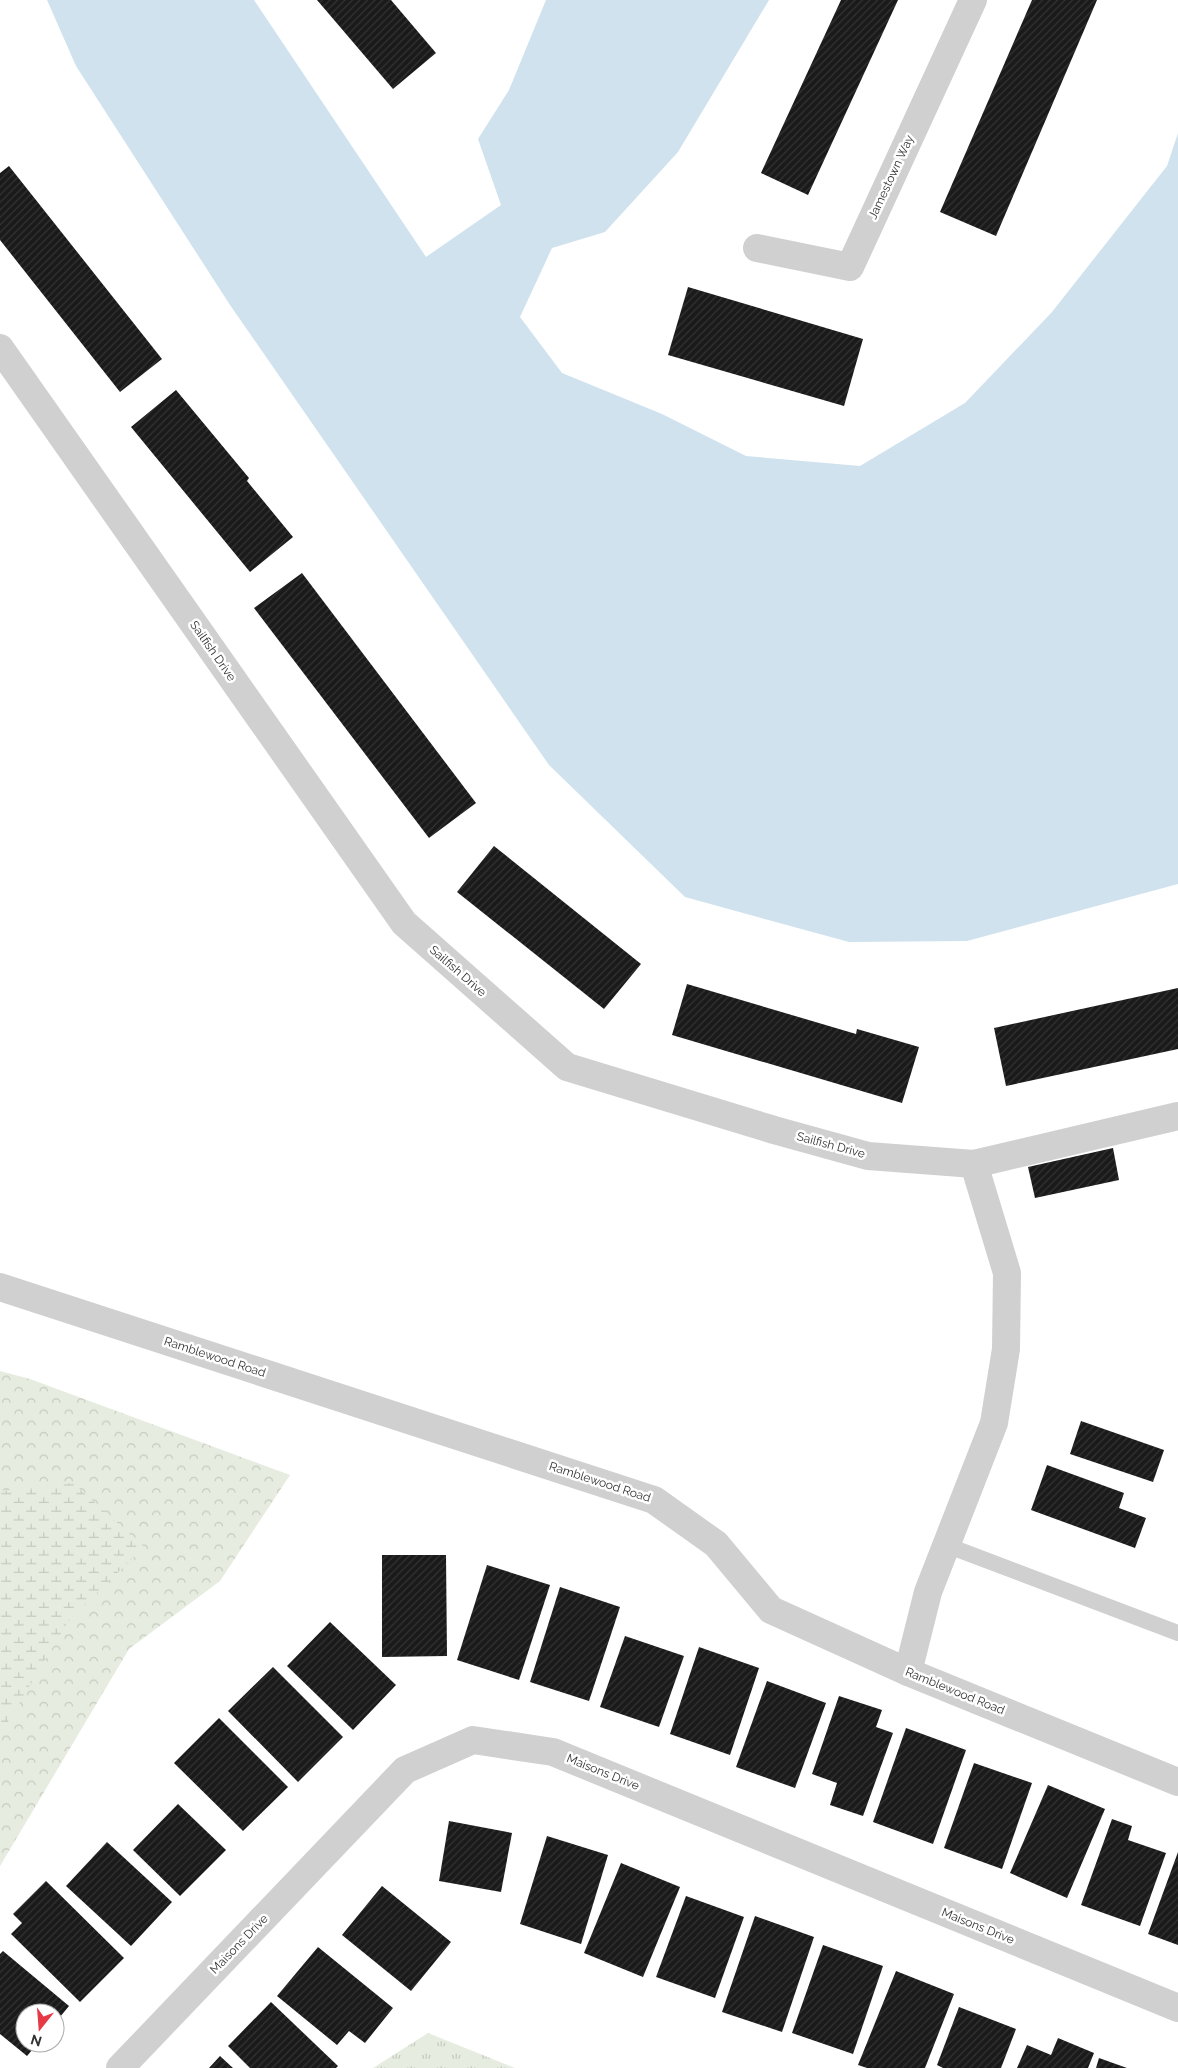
<svg xmlns="http://www.w3.org/2000/svg" width="1178" height="2068" font-family="Raleway,sans-serif">
  <defs>
    <pattern id="grass-tufts" width="24" height="20" patternUnits="userSpaceOnUse" patternTransform="scale(1.25)"><rect width="24" height="20" fill="#e6ecdf"/><path d="M3 7l-1-3M5 7V3M7 7l1-3M15 17l-1-3M17 17v-4M19 17l1-3" fill="none" stroke="#c6cbc0"/></pattern>
    <pattern id="forest-crowns" width="20" height="18" patternUnits="userSpaceOnUse" patternTransform="scale(1.25)"><rect width="20" height="18" fill="#e6ecdf"/><path d="M2 6a3 3 0 1 1 6 0M12 15a3 3 0 1 1 6 0" fill="none" stroke="#c6cbc0"/></pattern>
    <pattern id="wetland-marsh" width="20" height="14" patternUnits="userSpaceOnUse" patternTransform="scale(1.25)"><rect width="20" height="14" fill="#e6ecdf"/><path d="M1 5h8M5 5V1M11 12h8M15 12V8" fill="none" stroke="#c6cbc0"/></pattern>
    <pattern id="building-hatch" width="6" height="6" patternUnits="userSpaceOnUse" patternTransform="scale(1.25)"><rect width="6" height="6" fill="#1a1a1a"/><path d="M-1 1l2-2M0 6l6-6M5 7l2-2" fill="none" stroke="#333"/></pattern>
  </defs>
  <rect width="100%" height="100%" fill="#fff"/>
  <path fill="url(#grass-tufts)" d="M428 2033 515 2068H373Z"/>
  <path fill="url(#forest-crowns)" d="M0 1371 30 1379 290 1475 220 1581 129 1649 0 1866Z"/>
  <path fill="url(#wetland-marsh)" d="M73 1483 144 1547 69 1620 0 1735V1491Z"/>
  <path fill="#cfe2ee" d="M47 0H254L426 257 501 205 478 139 509 90 546 0H769L678 152 605 232 552 248 520 317 562 373 662 414 746 456 860 466 965 403 1052 312 1167 166 1178 133V884L967 941 849 942 685 897 549 765 230 305 76 66Z"/>
  <g fill="url(#building-hatch)">
    <path d="M317 0H391L436 53 393 89Z"/>
    <path d="M841 0H898L808 195 761 173Z"/>
    <path d="M1032 0H1097L996 236 940 212Z"/>
    <path d="M9 166 162 359 120 392 0 240V173Z"/>
    <path d="M688 287 863 339 844 406 668 355Z"/>
    <path d="M176 390 249 478 247 481 293 537 250 572 131 427Z"/>
    <path d="M302 573 476 803 429 838 254 608Z"/>
    <path d="M494 846 641 964 604 1009 457 892Z"/>
    <path d="M687 984 856 1034 857 1029 919 1047 902 1103 672 1035Z"/>
    <path d="M1178 988V1049L1006 1086 994 1028Z"/>
    <path d="M1113 1148 1119 1180 1035 1198 1028 1167Z"/>
    <path d="M1081 1421 1164 1450 1153 1482 1070 1454Z"/>
    <path d="M1047 1465 1124 1493 1119 1508 1146 1518 1135 1548 1031 1510Z"/>
    <path d="M382 1555H446L447 1656 382 1657Z"/>
    <path d="M487 1565 550 1585 519 1680 457 1660Z"/>
    <path d="M560 1587 620 1607 589 1701 530 1682Z"/>
    <path d="M330 1622 396 1685 353 1730 287 1666Z"/>
    <path d="M625 1636 684 1656 659 1727 600 1707Z"/>
    <path d="M699 1647 759 1668 730 1755 670 1734Z"/>
    <path d="M273 1667 343 1737 298 1782 228 1711Z"/>
    <path d="M767 1681 826 1703 795 1788 736 1767Z"/>
    <path d="M839 1696 882 1710 876 1727 893 1733 863 1816 830 1805 837 1783 812 1774Z"/>
    <path d="M219 1718 288 1787 243 1831 174 1763Z"/>
    <path d="M906 1728 966 1750 933 1844 873 1822Z"/>
    <path d="M974 1763 1032 1783 1002 1869 944 1848Z"/>
    <path d="M1048 1785 1105 1809 1067 1898 1010 1873Z"/>
    <path d="M178 1804 226 1850 180 1896 133 1850Z"/>
    <path d="M1112 1819 1132 1826 1128 1840 1166 1853 1140 1926 1081 1905Z"/>
    <path d="M449 1821 512 1833 501 1892 439 1881Z"/>
    <path d="M547 1836 608 1855 581 1944 520 1924Z"/>
    <path d="M107 1842 172 1902 131 1946 66 1886Z"/>
    <path d="M1178 1852V1945L1148 1934Z"/>
    <path d="M621 1863 680 1887 643 1977 584 1953Z"/>
    <path d="M46 1881 124 1958 80 2002 11 1934 22 1923 13 1914Z"/>
    <path d="M382 1886 451 1942 411 1991 342 1935Z"/>
    <path d="M686 1896 744 1917 715 1998 656 1977Z"/>
    <path d="M755 1916 814 1937 782 2032 722 2012Z"/>
    <path d="M823 1945 883 1966 853 2054 792 2033Z"/>
    <path d="M318 1947 393 2008 365 2043 349 2031 337 2045 277 1996Z"/>
    <path d="M3 1951 69 2006 55 2023V2013H25V2043H38L27 2056 0 2034V1954Z"/>
    <path d="M896 1971 954 1994 925 2068H867L858 2065Z"/>
    <path d="M271 2002 338 2066 336 2068H250L228 2046Z"/>
    <path d="M959 2007 1016 2029 1001 2068H943L937 2065Z"/>
    <path d="M1058 2038 1094 2053 1088 2068H1017L1027 2045 1051 2055Z"/>
    <path d="M220 2056 233 2068H209Z"/>
    <path d="M1099 2058 1127 2068H1096Z"/>
  </g>
  <g fill="none" stroke-linecap="round" stroke-linejoin="round">
    <path stroke="#d0d0d0" stroke-width="16" d="M946 1545 1178 1633"/>
    <g stroke="#d0d0d0" stroke-width="28">
      <path d="M757 248 850 267 973 0"/>
      <path d="M0 348 404 923 567 1067 774 1130 868 1156 974 1164 1178 1116"/>
      <path d="M0 1287 654 1500 716 1544 771 1610 908 1672 1178 1782"/>
      <path d="M908 1672 928 1592 994 1423 1006 1349 1007 1273 974 1164"/>
      <path d="M120 2068 405 1770 473 1740 553 1752 1178 2008"/>
    </g>
  </g>
  <g text-anchor="middle" dominant-baseline="central" stroke-width="5" stroke-linejoin="round" paint-order="stroke">
    <g font-size="12" fill="#333" stroke="#fff">
      <text transform="translate(891 177) rotate(-65)">Jamestown Way</text>
      <text transform="translate(213 651) rotate(55)">Sailfish Drive</text>
      <text transform="translate(458 971) rotate(41)">Sailfish Drive</text>
      <text transform="translate(831 1145) rotate(15)">Sailfish Drive</text>
      <text transform="translate(215 1357) rotate(18)">Ramblewood Road</text>
      <text transform="translate(600 1482) rotate(18)">Ramblewood Road</text>
      <text transform="translate(955 1691) rotate(22)">Ramblewood Road</text>
      <text transform="translate(603 1772) rotate(22)">Maisons Drive</text>
      <text transform="translate(978 1926) rotate(22)">Maisons Drive</text>
      <text transform="translate(239 1944) rotate(-46)">Maisons Drive</text>
    </g>
  </g>
  <g transform="translate(40 2028) rotate(197)"><circle r="24" fill="#ffffff" stroke="#adadad"/>
  <path d="M0-4L9 19L0 12L-9 19Z" fill="#e63946"/>
  <text y="-8" font-size="14" font-weight="bold" text-anchor="middle" fill="#333333">N</text>
  </g>
</svg>
